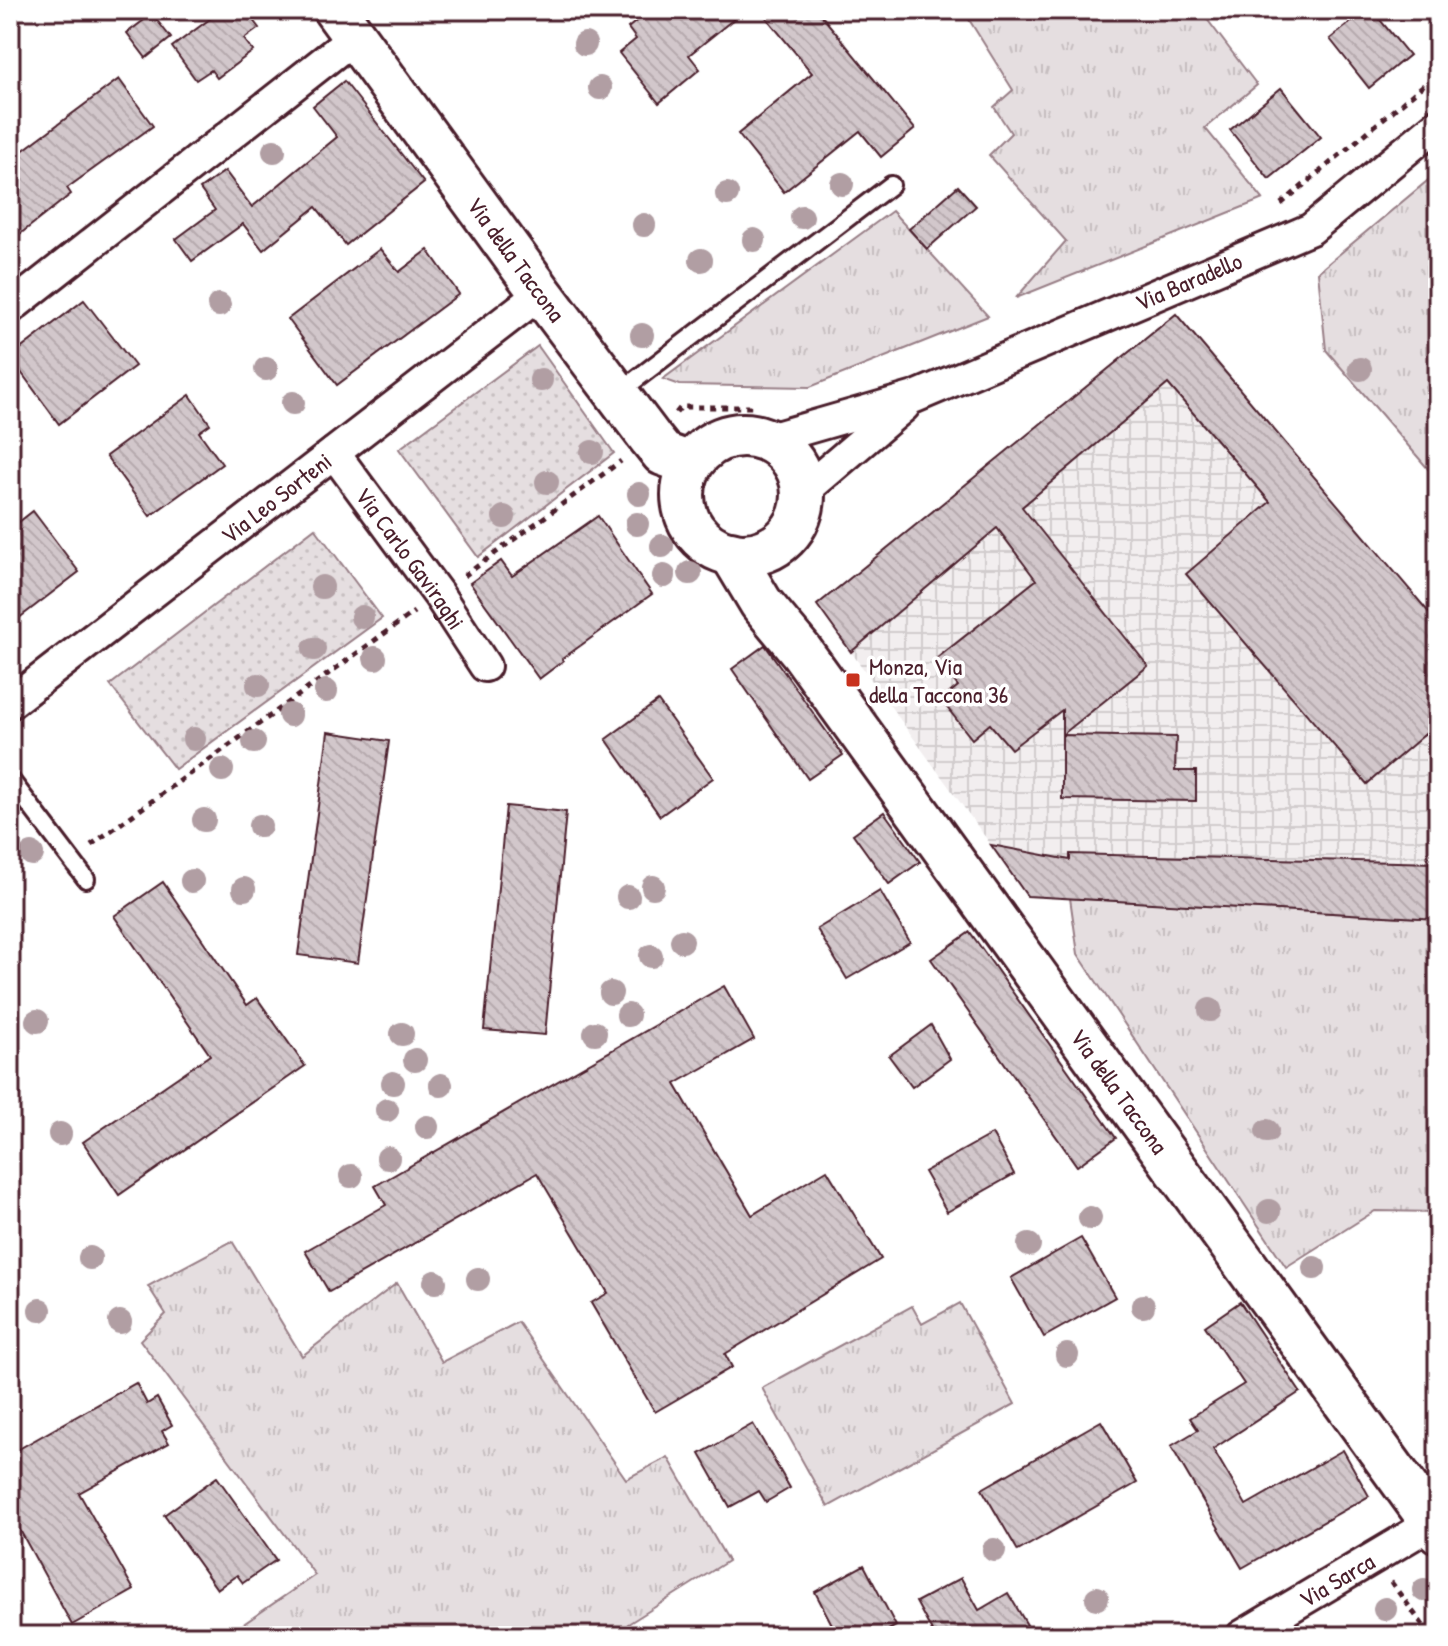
<svg xmlns="http://www.w3.org/2000/svg" width="1448" height="1646" font-family="'Patrick Hand',sans-serif">
  <defs>
    <pattern id="industrial-grid" width="8" height="8" patternUnits="userSpaceOnUse" patternTransform="scale(2)"><rect width="8" height="8" fill="#f2eeef"/><path d="M0 4h8M4 0v8" fill="none" stroke="#d1cccd"/></pattern>
    <pattern id="grass-tufts" width="24" height="20" patternUnits="userSpaceOnUse" patternTransform="scale(2)"><rect width="24" height="20" fill="#e5dee0"/><path d="M3 7l-1-3M5 7V3M7 7l1-3M15 17l-1-3M17 17v-4M19 17l1-3" fill="none" stroke="#c6bec0"/></pattern>
    <pattern id="park-dots" width="8" height="8" patternUnits="userSpaceOnUse" patternTransform="scale(2)"><rect width="8" height="8" fill="#e5dee0"/><path d="M2 2h.1M6 6h.1" fill="none" stroke="#c6bec0" stroke-width="1.8" stroke-linecap="round"/></pattern>
    <pattern id="building-back-hatch" width="6" height="6" patternUnits="userSpaceOnUse" patternTransform="scale(2)"><rect width="6" height="6" fill="#d2c7cb"/><path d="M-1 5l2 2M0 0l6 6M5-1l2 2" fill="none" stroke="#b6aaae"/></pattern>
  </defs>
  <rect width="100%" height="100%" fill="#fff"/>
  <filter id="ink" filterUnits="userSpaceOnUse"><feTurbulence type="fractalNoise" baseFrequency=".0125" numOctaves="2"/><feDisplacementMap in="SourceGraphic" scale="16" xChannelSelector="R" yChannelSelector="G"/><feConvolveMatrix kernelMatrix="1 2 1 2 8 2 1 2 1" color-interpolation-filters="sRGB"/></filter>
  <g filter="url(#ink)">
    <path fill="url(#industrial-grid)" d="M1176 314 1438 623V919L1028 896 817 605Z"/>
    <g fill="url(#grass-tufts)" stroke="#987e86" stroke-width="2">
      <path d="M963 10H1200L1257 85 1205 128 1263 199 1016 298 1066 241 989 155 1011 133 994 107 1013 90Z"/>
      <path d="M1438 172V462L1429 470 1326 350 1318 272Z"/>
      <path d="M892 211 988 316 810 387 680 385 663 379Z"/>
      <path d="M1070 898 1438 919V1212L1375 1211 1286 1267 1078 954Z"/>
      <path d="M232 1241 302 1356 397 1283 442 1362 518 1322 626 1479 668 1457 728 1561 628 1624 634 1636H226L315 1575 140 1340 166 1314 148 1286Z"/>
      <path d="M960 1303 1015 1404 828 1507 762 1388 912 1306 922 1324Z"/>
    </g>
    <g fill="url(#park-dots)" stroke="#987e86" stroke-width="2">
      <path d="M538 346 614 453 478 557 399 449Z"/>
      <path d="M315 528 382 618 175 769 110 685Z"/>
    </g>
    <g fill="url(#building-back-hatch)" stroke="#4a1f2b" stroke-width="2">
      <path d="M222 10H245L259 28 244 39 253 51 217 78 211 70 196 80 172 47Z"/>
      <path d="M650 10H745L689 55 700 69 659 103 619 53 636 39 628 28Z"/>
      <path d="M760 10H817L915 129 881 157 860 131 784 192 738 134 812 73Z"/>
      <path d="M1366 10H1372L1409 55 1369 88 1330 39Z"/>
      <path d="M152 14 171 38 146 58 127 33Z"/>
      <path d="M119 79 153 126 67 188 71 194 10 242V160Z"/>
      <path d="M344 81 424 183 346 245 316 207 263 250 243 224 192 261 176 239 215 210 200 189 225 171 252 207 337 137 313 106Z"/>
      <path d="M1281 88 1321 137 1269 179 1230 130Z"/>
      <path d="M958 186 976 206 927 249 909 229Z"/>
      <path d="M380 249 399 272 428 250 459 294 337 385 288 319Z"/>
      <path d="M84 300 135 366 59 424 10 357Z"/>
      <path d="M1176 314 1438 623V723L1367 784 1186 574 1270 502 1168 384 1022 507 1148 666 1062 735V710L1011 749 990 724 972 739 941 700 958 686 936 659 1036 580 997 528 851 652 817 605Z"/>
      <path d="M190 395 210 424 199 432 222 464 150 516 106 456Z"/>
      <path d="M33 511 79 572 10 625V529Z"/>
      <path d="M598 516 652 594 562 659 563 661 539 679 470 583 501 561 512 576Z"/>
      <path d="M765 645 843 755 808 779 732 669Z"/>
      <path d="M658 701 713 778 660 816 606 739Z"/>
      <path d="M328 732 389 741 358 963 298 955Z"/>
      <path d="M1062 735 1176 737 1175 771H1196V801L1062 799Z"/>
      <path d="M506 806 566 812 545 1035 484 1030Z"/>
      <path d="M884 812 920 862 889 884 853 834Z"/>
      <path d="M991 845 1070 860V854L1438 863V919L1027 896Z"/>
      <path d="M163 882 247 1005 257 998 305 1066 119 1195 83 1142 210 1055 114 916Z"/>
      <path d="M880 891 910 942 847 979 817 929Z"/>
      <path d="M970 932 1116 1138 1077 1166 931 959Z"/>
      <path d="M724 986 754 1039 675 1084 752 1215 827 1170 881 1259 725 1354 732 1367 655 1412 591 1303 608 1293 537 1173 329 1292 305 1251 386 1205 375 1186Z"/>
      <path d="M931 1025 950 1059 912 1087 889 1056Z"/>
      <path d="M992 1134 1014 1174 947 1212 924 1172Z"/>
      <path d="M1081 1238 1115 1297 1044 1337 1011 1278Z"/>
      <path d="M1240 1302 1300 1392 1213 1449 1246 1505 1343 1450 1369 1496 1242 1568 1171 1446 1198 1430 1190 1418 1244 1384 1205 1326Z"/>
      <path d="M136 1383 147 1404 157 1398 172 1425 162 1431 169 1443 79 1493 134 1590 72 1625 10 1512V1454Z"/>
      <path d="M1101 1421 1137 1483 1018 1551 982 1489Z"/>
      <path d="M753 1424 790 1488 766 1502 759 1491 730 1507 700 1454Z"/>
      <path d="M217 1477 276 1560 243 1583 237 1575 217 1589 164 1515Z"/>
      <path d="M864 1565 896 1626 877 1636H838L815 1592Z"/>
      <path d="M961 1578 979 1610 1008 1593 1027 1625 1008 1636H931L934 1635 916 1602Z"/>
    </g>
    <g fill="none" stroke-linecap="round" stroke-linejoin="round">
      <defs>
        <g id="service">
          <path d="M618 393 891 185"/>
          <path d="M10 779 86 879"/>
        </g>
        <g id="minor">
          <path d="M10 308 355 37"/>
          <path id="s1" d="M766 440 915 397 1311 229 1438 124"/>
          <path id="s2" d="M334 453 438 594 485 666"/>
          <path d="M802 493 904 406"/>
          <path id="s3" d="M10 703 541 293"/>
          <path id="s4" d="M1242 1636 1432 1523"/>
        </g>
        <g id="secondary">
          <path id="s5" d="M335 10 541 293 651 439 663 454 691 464"/>
          <circle cx="743" cy="495" r="60"/>
          <path id="s6" d="M731 553 761 603 801 651 1438 1531"/>
        </g>
      </defs>
      <use href="#service" stroke="#4a1f2b" stroke-width="22"/>
      <use href="#minor" stroke="#4a1f2b" stroke-width="36"/>
      <use href="#secondary" stroke="#4a1f2b" stroke-width="48"/>
      <g stroke="#4a1f2b" stroke-width="5" stroke-dasharray="6 6" stroke-linecap="butt">
        <path d="M1281 204 1438 73"/>
        <path d="M676 413 681 407H755"/>
        <path d="M464 576 621 461"/>
        <path d="M91 845 414 612"/>
        <path d="M1391 1582 1431 1636"/>
      </g>
      <use href="#service" stroke="#fff" stroke-width="16"/>
      <use href="#minor" stroke="#fff" stroke-width="30"/>
      <use href="#secondary" stroke="#fff" stroke-width="42"/>
    </g>
    <g fill="#b19ea3">
      <circle cx="585" cy="44" r="12"/>
      <circle cx="600" cy="88" r="12"/>
      <circle cx="274" cy="151" r="12"/>
      <circle cx="842" cy="184" r="12"/>
      <circle cx="727" cy="194" r="12"/>
      <circle cx="802" cy="217" r="12"/>
      <circle cx="644" cy="225" r="12"/>
      <circle cx="754" cy="240" r="12"/>
      <circle cx="701" cy="260" r="12"/>
      <circle cx="219" cy="305" r="12"/>
      <circle cx="642" cy="335" r="12"/>
      <circle cx="266" cy="369" r="12"/>
      <circle cx="1360" cy="369" r="12"/>
      <circle cx="541" cy="380" r="12"/>
      <circle cx="293" cy="403" r="12"/>
      <circle cx="592" cy="452" r="12"/>
      <circle cx="547" cy="482" r="12"/>
      <circle cx="639" cy="494" r="12"/>
      <circle cx="504" cy="517" r="12"/>
      <circle cx="637" cy="524" r="12"/>
      <circle cx="662" cy="546" r="12"/>
      <circle cx="690" cy="573" r="12"/>
      <circle cx="664" cy="576" r="12"/>
      <circle cx="322" cy="587" r="12"/>
      <circle cx="362" cy="617" r="12"/>
      <circle cx="314" cy="649" r="12"/>
      <circle cx="375" cy="658" r="12"/>
      <circle cx="258" cy="685" r="12"/>
      <circle cx="326" cy="691" r="12"/>
      <circle cx="290" cy="715" r="12"/>
      <circle cx="194" cy="739" r="12"/>
      <circle cx="254" cy="742" r="12"/>
      <circle cx="222" cy="770" r="12"/>
      <circle cx="204" cy="820" r="12"/>
      <circle cx="260" cy="826" r="12"/>
      <circle cx="32" cy="854" r="12"/>
      <circle cx="192" cy="881" r="12"/>
      <circle cx="653" cy="887" r="12"/>
      <circle cx="244" cy="889" r="12"/>
      <circle cx="628" cy="897" r="12"/>
      <circle cx="682" cy="941" r="12"/>
      <circle cx="651" cy="956" r="12"/>
      <circle cx="611" cy="993" r="12"/>
      <circle cx="1210" cy="1010" r="12"/>
      <circle cx="628" cy="1015" r="12"/>
      <circle cx="37" cy="1021" r="12"/>
      <circle cx="595" cy="1033" r="12"/>
      <circle cx="402" cy="1034" r="12"/>
      <circle cx="415" cy="1060" r="12"/>
      <circle cx="393" cy="1083" r="12"/>
      <circle cx="441" cy="1085" r="12"/>
      <circle cx="387" cy="1110" r="12"/>
      <circle cx="427" cy="1127" r="12"/>
      <circle cx="1267" cy="1131" r="12"/>
      <circle cx="60" cy="1134" r="12"/>
      <circle cx="388" cy="1158" r="12"/>
      <circle cx="351" cy="1176" r="12"/>
      <circle cx="1269" cy="1211" r="12"/>
      <circle cx="1090" cy="1218" r="12"/>
      <circle cx="1029" cy="1245" r="12"/>
      <circle cx="90" cy="1258" r="12"/>
      <circle cx="1314" cy="1268" r="12"/>
      <circle cx="478" cy="1279" r="12"/>
      <circle cx="435" cy="1282" r="12"/>
      <circle cx="1143" cy="1306" r="12"/>
      <circle cx="40" cy="1310" r="12"/>
      <circle cx="120" cy="1322" r="12"/>
      <circle cx="1067" cy="1355" r="12"/>
      <circle cx="994" cy="1550" r="12"/>
      <circle cx="1424" cy="1590" r="12"/>
      <circle cx="1097" cy="1598" r="12"/>
      <circle cx="1385" cy="1609" r="12"/>
    </g>
  </g>
  <rect fill="#c8321e" stroke="#fff" stroke-width="3" x="845" y="672" width="16" height="16" rx="4"/>
  <g text-anchor="middle" dominant-baseline="central" stroke-width="7" stroke-linejoin="round" paint-order="stroke">
    <g font-size="24" fill="#4a1f2b" stroke="#fff">
      <text stroke="none"><textPath href="#s5" startOffset="308">Via della Taccona</textPath></text>
      <text stroke="none"><textPath href="#s1" startOffset="452">Via Baradello</textPath></text>
      <text stroke="none"><textPath href="#s3" startOffset="336">Via Leo Sorteni</textPath></text>
      <text stroke="none"><textPath href="#s2" startOffset="130">Via Carlo Gaviraghi</textPath></text>
      <text stroke="none"><textPath href="#s6" startOffset="664">Via della Taccona</textPath></text>
      <text stroke="none"><textPath href="#s4" startOffset="110">Via Sarca</textPath></text>
    </g>
    <g font-size="24" fill="#4a1f2b" stroke="#fff" text-anchor="start">
      <text x="869" y="666">Monza, Via<tspan x="869" dy="28">della Taccona 36</tspan></text>
    </g>
  </g>
  <rect width="1448" height="1646" fill="none" stroke="#fff" stroke-width="40"/>
  <rect x="20" y="20" width="1408" height="1606" fill="none" stroke="#4a1f2b" stroke-width="3" filter="url(#ink)"/>
</svg>
